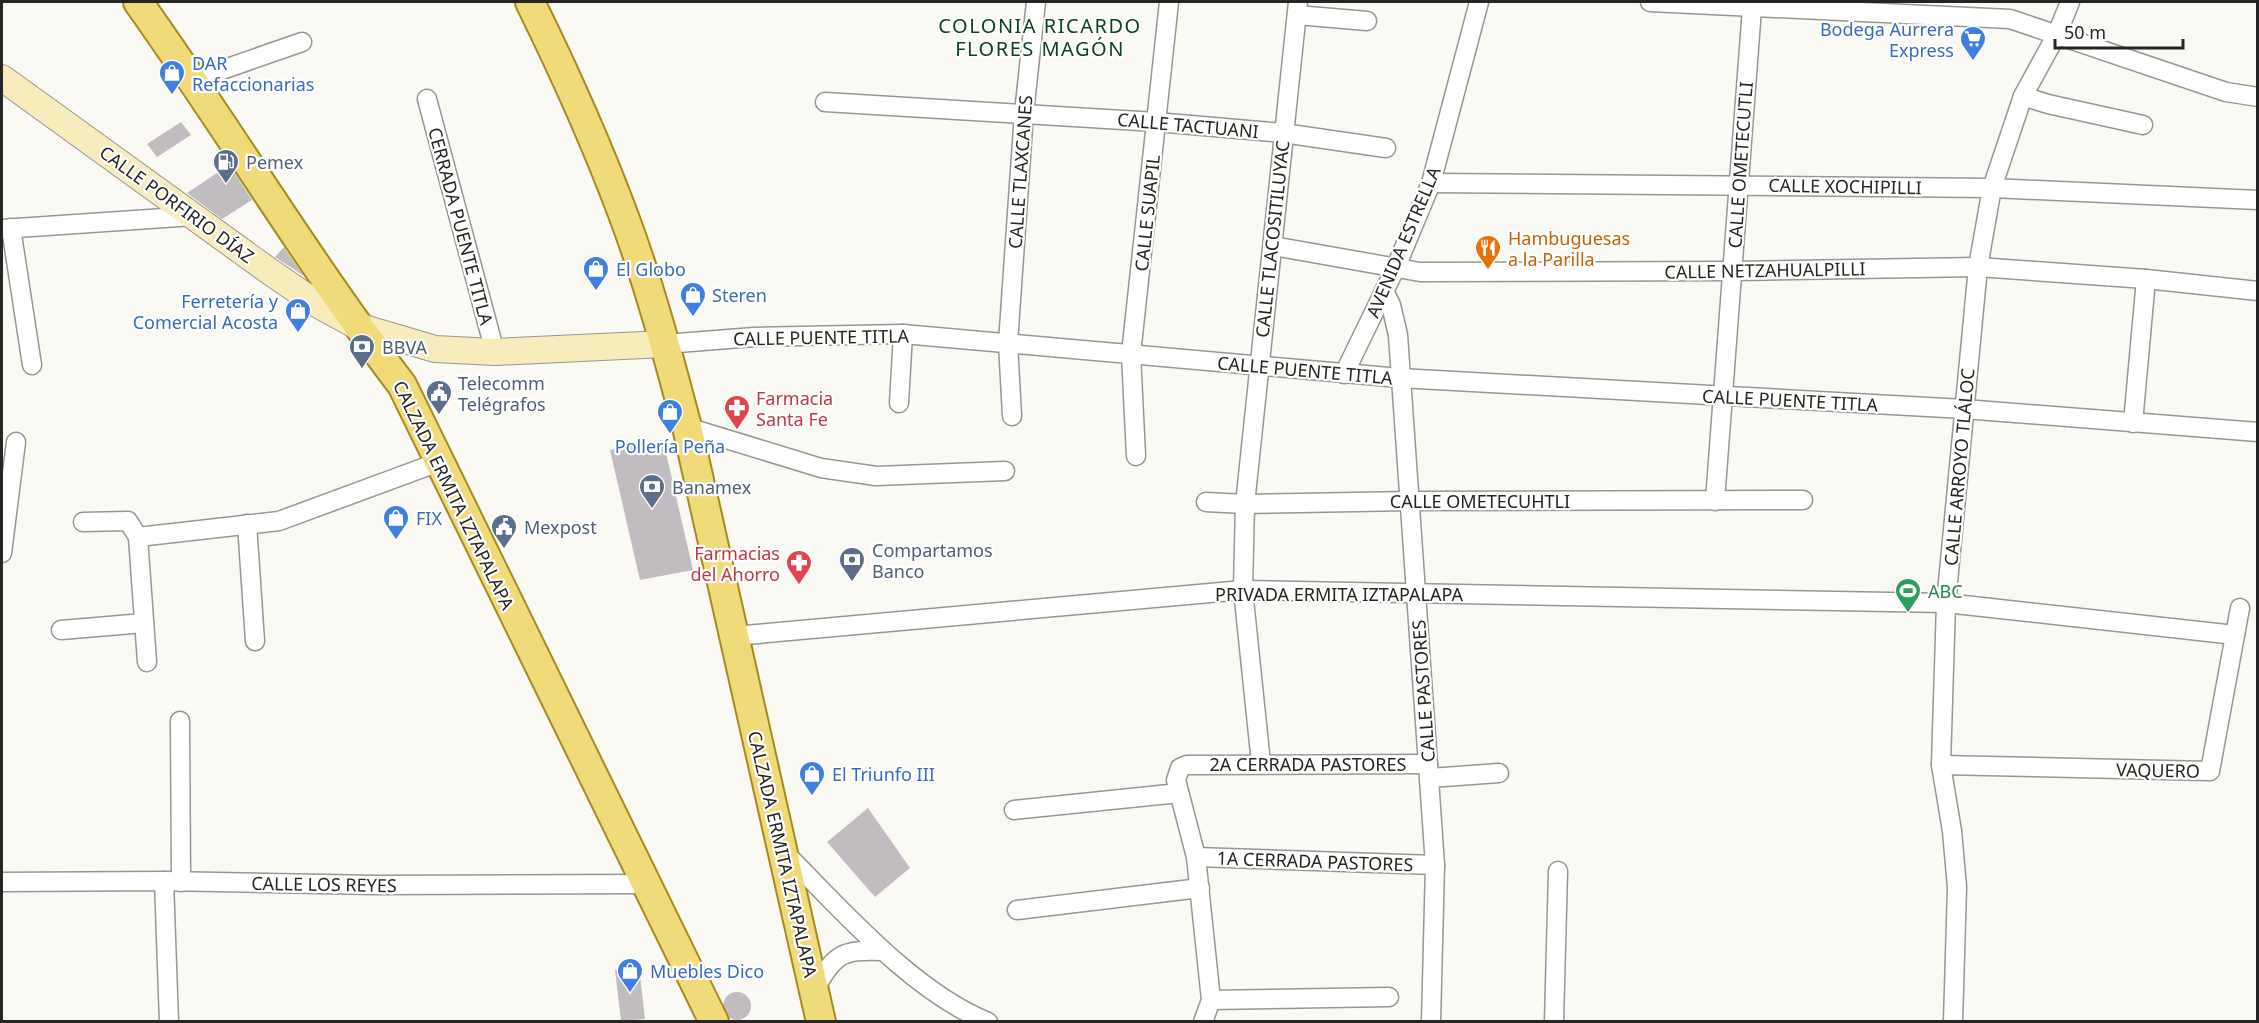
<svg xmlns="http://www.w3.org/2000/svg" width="2259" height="1023" font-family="'Noto Sans',sans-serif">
  <rect width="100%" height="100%" fill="#faf9f3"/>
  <g fill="#c0bcc0">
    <path d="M181 122 191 135 157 157 147 144Z"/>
    <path d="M229 165 252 200 222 219 187 193Z"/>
    <path d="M284 247 287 252 304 276 275 257Z"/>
    <path d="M663 440 693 570 640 580 610 450Z"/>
    <path d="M868 808 910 868 875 897 827 842Z"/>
    <path d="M639 967 645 1019 621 1021 615 970Z"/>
    <circle cx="737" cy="1006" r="14"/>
  </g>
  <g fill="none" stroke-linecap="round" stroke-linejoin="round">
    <defs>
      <g id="street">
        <path d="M1650 2 2010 19 2226 92 2258 97"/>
        <path d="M1297 15 1367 21"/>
        <path d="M193 80 302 42"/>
        <path d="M2023 96 2048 104 2143 125"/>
        <path d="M427 99 495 352"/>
        <path d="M825 102 1156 122 1283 133 1386 148"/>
        <path d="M1431 183 1992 188 2258 200"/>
        <path d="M11 228 32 365"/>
        <path d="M2 229 194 216"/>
        <path d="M1273 246 1420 272 1733 271 1978 267 2146 279 2258 291"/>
        <path d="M1384 291 1391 305 1398 335 1435 865 1431 1022"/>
        <path d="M665 344 754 337 903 334 1400 378 1964 409 2258 432"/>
        <path d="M1344 374 1396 267 1431 183 1479 2"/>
        <path d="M899 403 903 334"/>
        <path d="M1012 416 1008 343 1024 113 1036 2"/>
        <path d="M2133 423 2146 279"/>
        <path d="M687 427 821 468 876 476 1005 471"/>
        <path d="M1136 456 1131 354 1169 2"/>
        <path d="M1715 501 1752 8"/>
        <path d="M1206 502 1245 504 1411 501 1803 500"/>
        <path d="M83 522 128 521 138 537"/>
        <path d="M247 524 255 641"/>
        <path d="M2 553 16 442"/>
        <path d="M61 630 144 623"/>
        <path d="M735 636 1243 590 1946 603 2235 635"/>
        <path d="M147 662 138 537 279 521 439 462"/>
        <path d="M180 721 181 882"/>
        <path d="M1261 763 1243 590 1245 504 1298 2"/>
        <path d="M1941 765 2210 771 2240 608"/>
        <path d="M1430 778 1499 773"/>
        <path d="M1014 810 1179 793"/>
        <path d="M785 853C842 910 913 992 988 1022"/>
        <path d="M1196 857 1435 865"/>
        <path d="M164 881 169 1022"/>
        <path d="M2 882 164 881 376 885 647 884"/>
        <path d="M1017 910 1200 888"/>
        <path d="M814 990C835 955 840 949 883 951"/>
        <path d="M1211 1000 1389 997"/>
        <path d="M1203 1022 1211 1000 1196 857 1176 780 1180 768 1187 765 1428 764"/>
        <path d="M1554 1022 1558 871"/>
        <path d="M1953 1022 1957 887 1952 831 1941 765 1946 603 1978 267 1992 188 2023 96 2057 34 2070 2"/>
      </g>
      <path id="secondary" d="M2 78 269 271 317 304 357 326 435 349 495 352 665 344"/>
      <g id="primary">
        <path d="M138 2C228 128 308 262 402 385L714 1022"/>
        <path d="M530 2C564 71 596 142 623 214 649 283 668 355 687 427L821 1022"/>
      </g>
    </defs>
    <use href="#street" stroke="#979692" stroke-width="21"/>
    <use href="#secondary" stroke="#979692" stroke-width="28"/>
    <use href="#primary" stroke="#a48a20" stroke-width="32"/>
    <use href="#street" stroke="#fff" stroke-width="18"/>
    <use href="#secondary" stroke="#f8ecbc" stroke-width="26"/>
    <use href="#primary" stroke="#f1da79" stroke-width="28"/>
  </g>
  <defs>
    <symbol id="supermarket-pin" viewBox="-11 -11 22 30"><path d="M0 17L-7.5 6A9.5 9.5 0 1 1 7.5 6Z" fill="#3f7fe0" stroke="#fff"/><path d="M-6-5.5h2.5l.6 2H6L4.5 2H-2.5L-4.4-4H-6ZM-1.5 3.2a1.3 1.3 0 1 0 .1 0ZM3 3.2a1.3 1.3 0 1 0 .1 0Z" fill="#fff"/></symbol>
    <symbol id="shop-pin" viewBox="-11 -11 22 30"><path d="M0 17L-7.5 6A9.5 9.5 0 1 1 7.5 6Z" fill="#3f7fe0" stroke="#fff"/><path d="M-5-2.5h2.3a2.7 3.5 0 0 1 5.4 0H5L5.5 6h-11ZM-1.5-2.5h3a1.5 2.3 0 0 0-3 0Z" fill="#fff"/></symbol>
    <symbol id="fuel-pin" viewBox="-11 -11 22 30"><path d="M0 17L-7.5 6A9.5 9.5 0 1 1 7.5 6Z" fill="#5c6f8a" stroke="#fff"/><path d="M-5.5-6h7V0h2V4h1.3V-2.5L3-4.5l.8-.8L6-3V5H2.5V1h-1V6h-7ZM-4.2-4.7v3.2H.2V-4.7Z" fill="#fff"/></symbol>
    <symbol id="restaurant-pin" viewBox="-11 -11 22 30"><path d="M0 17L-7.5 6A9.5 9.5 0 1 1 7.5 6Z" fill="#e8710a" stroke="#fff"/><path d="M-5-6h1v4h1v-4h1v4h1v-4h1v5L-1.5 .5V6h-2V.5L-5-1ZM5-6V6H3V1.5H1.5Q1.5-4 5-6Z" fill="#fff"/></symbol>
    <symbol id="bank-pin" viewBox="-11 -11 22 30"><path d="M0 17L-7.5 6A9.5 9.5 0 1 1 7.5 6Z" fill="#5c6f8a" stroke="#fff"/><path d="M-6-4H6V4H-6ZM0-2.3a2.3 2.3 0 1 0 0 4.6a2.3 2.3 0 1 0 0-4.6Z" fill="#fff"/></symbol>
    <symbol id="civic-pin" viewBox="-11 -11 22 30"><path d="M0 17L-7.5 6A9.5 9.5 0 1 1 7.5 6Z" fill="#5c6f8a" stroke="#fff"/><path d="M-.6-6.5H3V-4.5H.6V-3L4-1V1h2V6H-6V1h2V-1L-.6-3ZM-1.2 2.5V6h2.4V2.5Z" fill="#fff"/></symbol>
    <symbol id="pharmacy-pin" viewBox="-11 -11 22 30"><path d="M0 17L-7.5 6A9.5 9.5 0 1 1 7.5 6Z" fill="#e0444e" stroke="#fff"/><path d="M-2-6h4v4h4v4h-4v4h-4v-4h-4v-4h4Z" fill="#fff"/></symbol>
    <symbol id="stadium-pin" viewBox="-11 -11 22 30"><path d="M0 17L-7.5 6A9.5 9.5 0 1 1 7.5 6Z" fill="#2e9e5b" stroke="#fff"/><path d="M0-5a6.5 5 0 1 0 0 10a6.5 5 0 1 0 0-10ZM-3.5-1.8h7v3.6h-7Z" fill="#fff"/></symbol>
  </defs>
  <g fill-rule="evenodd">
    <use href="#supermarket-pin" x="1958" y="24" width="30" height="40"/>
    <use href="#shop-pin" x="157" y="58" width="30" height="40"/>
    <use href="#fuel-pin" x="211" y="147" width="30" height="40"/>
    <use href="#restaurant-pin" x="1473" y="233" width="30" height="40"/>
    <use href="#shop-pin" x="581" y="254" width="30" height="40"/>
    <use href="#shop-pin" x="678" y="280" width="30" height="40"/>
    <use href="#shop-pin" x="283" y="296" width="30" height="40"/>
    <use href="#bank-pin" x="347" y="332" width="30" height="40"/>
    <use href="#civic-pin" x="424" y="378" width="30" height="40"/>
    <use href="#pharmacy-pin" x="722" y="393" width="30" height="40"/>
    <use href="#shop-pin" x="655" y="397" width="30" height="40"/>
    <use href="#bank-pin" x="637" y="472" width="30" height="40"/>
    <use href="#shop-pin" x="381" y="503" width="30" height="40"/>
    <use href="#civic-pin" x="489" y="512" width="30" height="40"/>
    <use href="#bank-pin" x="837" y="545" width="30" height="40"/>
    <use href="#pharmacy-pin" x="784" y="548" width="30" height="40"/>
    <use href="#stadium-pin" x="1893" y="576" width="30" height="40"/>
    <use href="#shop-pin" x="797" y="759" width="30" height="40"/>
    <use href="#shop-pin" x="615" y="956" width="30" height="40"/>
  </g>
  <g text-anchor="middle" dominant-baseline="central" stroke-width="4.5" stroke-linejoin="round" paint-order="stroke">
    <g font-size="18" fill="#366cbe" stroke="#fff" text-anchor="start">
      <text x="1954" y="29" text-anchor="end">Bodega Aurrera<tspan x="1954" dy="21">Express</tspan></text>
      <text x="192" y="63">DAR<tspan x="192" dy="21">Refaccionarias</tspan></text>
      <text x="616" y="269">El Globo</text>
      <text x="712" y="295">Steren</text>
      <text x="278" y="301" text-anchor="end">Ferretería y<tspan x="278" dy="21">Comercial Acosta</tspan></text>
      <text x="670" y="446" text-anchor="middle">Pollería Peña</text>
      <text x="416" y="518">FIX</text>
      <text x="832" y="774">El Triunfo III</text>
      <text x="650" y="971">Muebles Dico</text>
    </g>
    <g font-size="18" fill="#252523" stroke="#fff">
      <text transform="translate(1188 125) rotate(5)">CALLE TACTUANI</text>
      <text transform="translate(1740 165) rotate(-86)">CALLE OMETECUTLI</text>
      <text transform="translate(1020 172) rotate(-86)">CALLE TLAXCANES</text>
      <text transform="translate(1845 186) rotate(1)">CALLE XOCHIPILLI</text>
      <text transform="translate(177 204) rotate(36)">CALLE PORFIRIO DÍAZ</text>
      <text transform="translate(1147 213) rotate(-84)">CALLE SUAPIL</text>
      <text transform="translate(461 226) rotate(75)">CERRADA PUENTE TITLA</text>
      <text transform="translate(1272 239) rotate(-84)">CALLE TLACOSITILUYAC</text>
      <text transform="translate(1403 242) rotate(-67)">AVENIDA ESTRELLA</text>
      <text transform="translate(1765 270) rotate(-1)">CALLE NETZAHUALPILLI</text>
      <text transform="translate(821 337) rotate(-1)">CALLE PUENTE TITLA</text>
      <text transform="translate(1305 370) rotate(5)">CALLE PUENTE TITLA</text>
      <text transform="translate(1790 400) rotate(3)">CALLE PUENTE TITLA</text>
      <text transform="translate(1959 467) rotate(-85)">CALLE ARROYO TLÁLOC</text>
      <text transform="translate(454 495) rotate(64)">CALZADA ERMITA IZTAPALAPA</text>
      <text x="1480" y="501">CALLE OMETECUHTLI</text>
      <text x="1339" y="594">PRIVADA ERMITA IZTAPALAPA</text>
      <text transform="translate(1423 691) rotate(-94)">CALLE PASTORES</text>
      <text x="1308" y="764">2A CERRADA PASTORES</text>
      <text transform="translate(2158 770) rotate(1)">VAQUERO</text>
      <text transform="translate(783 854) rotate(77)">CALZADA ERMITA IZTAPALAPA</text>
      <text transform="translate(1315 861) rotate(2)">1A CERRADA PASTORES</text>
      <text transform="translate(324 884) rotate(1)">CALLE LOS REYES</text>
    </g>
    <g font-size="18" fill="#4e5e75" stroke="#fff" text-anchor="start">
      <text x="246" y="162">Pemex</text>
      <text x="382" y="347">BBVA</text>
      <text x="458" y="383">Telecomm<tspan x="458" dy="21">Telégrafos</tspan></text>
      <text x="672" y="487">Banamex</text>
      <text x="524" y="527">Mexpost</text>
      <text x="872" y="550">Compartamos<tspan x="872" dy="21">Banco</tspan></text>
    </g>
    <g font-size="18" fill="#c56008" stroke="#fff" text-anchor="start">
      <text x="1508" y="238">Hambuguesas<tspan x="1508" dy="21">a la Parilla</tspan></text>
    </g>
    <g font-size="18" fill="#be3a42" stroke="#fff" text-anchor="start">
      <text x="756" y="398">Farmacia<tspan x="756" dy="21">Santa Fe</tspan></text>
      <text x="780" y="553" text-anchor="end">Farmacias<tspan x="780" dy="21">del Ahorro</tspan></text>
    </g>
    <g font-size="18" fill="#27864d" stroke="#fff" text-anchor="start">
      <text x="1928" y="591">ABC</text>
    </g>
    <g font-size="20" letter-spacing="1.5" fill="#0d4220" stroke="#fff">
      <text x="1040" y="25">COLONIA RICARDO<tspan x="1040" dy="23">FLORES MAGÓN</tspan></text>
    </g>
  </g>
  <rect width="2259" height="1023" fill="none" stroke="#252523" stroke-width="6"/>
  <path d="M2055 39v9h128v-9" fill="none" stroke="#252523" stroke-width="3"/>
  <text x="2064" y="39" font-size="18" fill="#252523" stroke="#ffffff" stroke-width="4.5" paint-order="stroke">50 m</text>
</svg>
